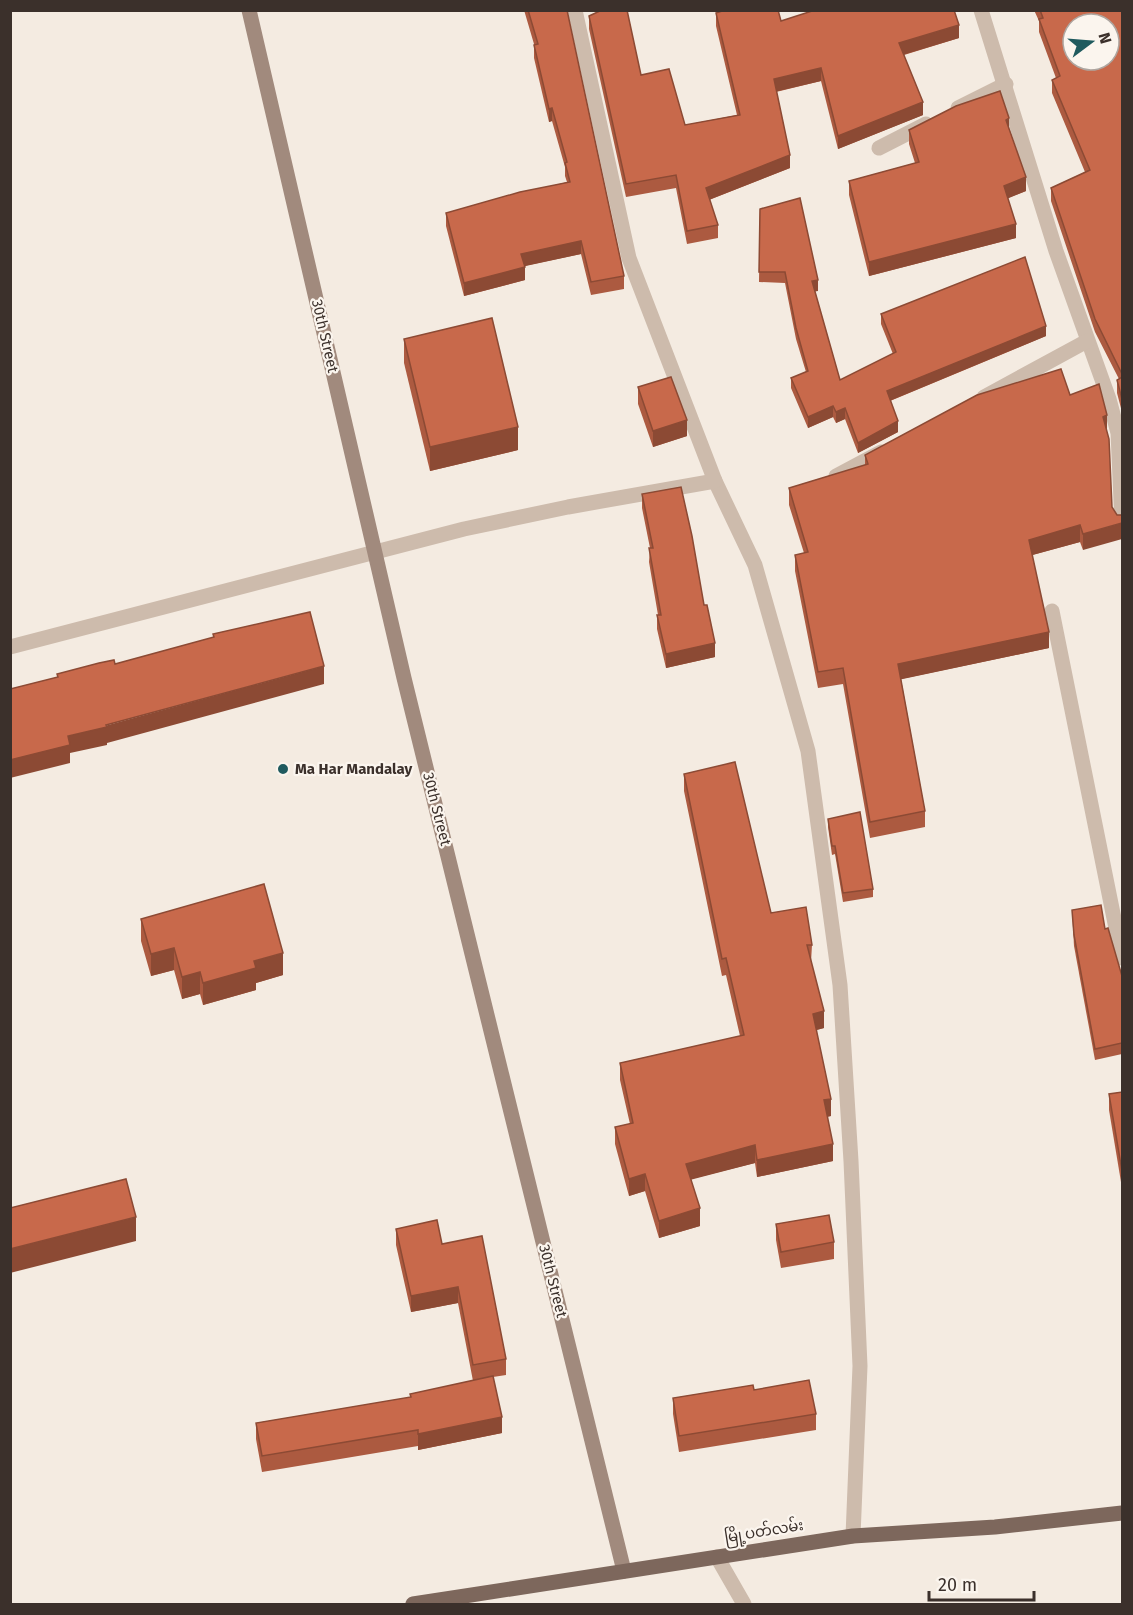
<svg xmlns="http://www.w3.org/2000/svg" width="1133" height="1615" font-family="'Fira Sans','Noto Sans Myanmar',sans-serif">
  <rect width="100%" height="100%" fill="#f4ebe1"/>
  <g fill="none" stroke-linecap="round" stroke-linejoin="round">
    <g stroke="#cdbbac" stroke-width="15">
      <path d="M575 10 629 258 715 481 755 565 808 751 840 985 851 1161 860 1366 853 1536"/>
      <path d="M981 10 1056 251 1109 399 1118 433 1122 523"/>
      <path d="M958 108 1006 84"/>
      <path d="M879 148 926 124"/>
      <path d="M984 397 1087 341"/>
      <path d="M836 476 881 452"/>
      <path d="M1052 611 1122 958"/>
      <path d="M10 647 464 529 568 507 715 481"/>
      <path d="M717 1557 744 1604"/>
    </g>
    <path stroke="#a18a7d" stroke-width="15" d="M249 10 404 678 624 1571"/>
    <path stroke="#7d675c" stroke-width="15" d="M413 1604 853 1536 995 1527 1122 1513"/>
  </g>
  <g fill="#ac5a40">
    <path d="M524 10H567L624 276V289L591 295 581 254 524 266 525 280 464 296 446 226V213L567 182 565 176V167L552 121 549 122 534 58V44Z"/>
    <path d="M1034 10H1122V412L1117 393V380L1119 379 1095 332 1051 201V188L1085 172 1052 93V80L1056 78 1039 32V21Z"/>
    <path d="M716 13 781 21 959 38 904 55 923 115 838 149 821 81 776 92 790 168 709 200 718 225V238L687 244 676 188 626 197 589 29V16L685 125 737 115 716 26Z"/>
    <path d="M1009 129 1026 191 1008 198 1016 238 869 276 849 195V181L915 163 909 144V130Z"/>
    <path d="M760 209 818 291H815L840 380 893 354 881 324V314L1046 336 890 401 898 432 858 453 845 419 836 423 833 417 808 428 791 388V378L806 372 796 339 785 283 759 282Z"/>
    <path d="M404 339 518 450 430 471 404 363Z"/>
    <path d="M638 387 687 436 653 447 638 404Z"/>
    <path d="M1070 395 1107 431 1083 550 1080 542 1032 555 1049 648 901 679 925 811V827L870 838 843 684 818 688 795 571V555L804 553 789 505V488L865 465V455Z"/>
    <path d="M642 494 704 605 715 657 666 668 657 629V615H658L649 562 650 548 642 508Z"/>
    <path d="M684 774 771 913 812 945 811 962 824 1028 816 1030 831 1116 827 1117 833 1161 757 1177 755 1163 691 1179 700 1226 659 1238 645 1191 629 1196 615 1144V1127L630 1124 620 1080V1063L740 1036 726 975 722 976 684 791Z"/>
    <path d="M828 819 873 889V897L843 902 835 854 832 855 828 827Z"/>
    <path d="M1072 910 1105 929 1122 976V1054L1095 1060 1074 946Z"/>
    <path d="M141 919 283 975 256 983V990L203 1005 200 994 182 999 174 970 151 976 141 941Z"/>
    <path d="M1122 1092V1188L1109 1110V1094Z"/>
    <path d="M776 1224 834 1242V1259L781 1268 776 1240Z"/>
    <path d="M396 1229 442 1244 506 1359V1375L493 1377 502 1433 418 1450V1446L262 1472 256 1439V1423L410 1398V1394L473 1381 458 1303 411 1312 396 1245Z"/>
    <path d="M754 1390 816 1414V1430L679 1452 673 1414V1398Z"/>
  </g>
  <g fill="#8c4a34">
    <path d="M959 25V38L899 56V43Z"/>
    <path d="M821 68V81L774 92V79Z"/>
    <path d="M923 102V115L838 149V136Z"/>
    <path d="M552 108V121L549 122V109Z"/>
    <path d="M1009 118V133L1006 120Z"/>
    <path d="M790 155V168L706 201V188Z"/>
    <path d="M1026 177V191L1004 200V186Z"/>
    <path d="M1016 224V238L869 276V262Z"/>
    <path d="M581 241V254L521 267V254Z"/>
    <path d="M525 267V280L464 296V283Z"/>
    <path d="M818 280V291L812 292V281Z"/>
    <path d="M1046 326V336L887 402V391Z"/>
    <path d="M833 406V417L808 428V417Z"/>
    <path d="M845 408V419L836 423V412Z"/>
    <path d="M1107 415V431L1103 433V417Z"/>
    <path d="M687 420V436L653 447V431Z"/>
    <path d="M898 421V432L858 453V443Z"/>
    <path d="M518 427V450L430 471V447Z"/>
    <path d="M1122 523V539L1083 550V534Z"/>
    <path d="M1080 525V542L1029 556V540Z"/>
    <path d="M1049 632V648L898 680V664Z"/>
    <path d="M715 643V657L666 668V654Z"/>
    <path d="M324 666V684L107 743V745L70 753V763L10 778V760L68 736Z"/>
    <path d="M174 948V970L151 976V954Z"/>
    <path d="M283 953V975L256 983V990L203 1005V983L254 961Z"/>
    <path d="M200 972V994L182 999V977Z"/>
    <path d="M824 1011V1028L813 1031V1014Z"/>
    <path d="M831 1099V1116L824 1117V1100Z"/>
    <path d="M833 1144V1161L757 1177V1160Z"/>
    <path d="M755 1145V1163L686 1181V1164Z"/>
    <path d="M645 1174V1191L629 1196V1179Z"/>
    <path d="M700 1208V1226L659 1238V1221Z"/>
    <path d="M136 1217V1241L10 1273V1249Z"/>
    <path d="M458 1287V1303L411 1312V1296Z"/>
    <path d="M502 1417V1433L418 1450V1434Z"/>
  </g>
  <g fill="#c8694b" stroke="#8c4a34" stroke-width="1.5" fill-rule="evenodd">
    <path d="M528 10H567L624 276 591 282 581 241 521 254 525 267 464 283 446 213 520 192 570 182 565 163 567 162 552 108 549 109 534 45 538 44Z"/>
    <path d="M602 10H627L641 75 669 69 685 125 740 115 716 13 725 10H778L781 21 815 10H954L959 25 899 43 923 102 838 136 821 68 774 79 790 155 706 188 718 225 687 231 676 175 626 184 589 16Z"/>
    <path d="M1040 10H1122V374L1095 319 1051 188 1090 170 1052 80 1060 76 1039 19 1043 18ZM1073 24H1109V60H1073Z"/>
    <path d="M1000 91 1009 118 1006 120 1026 177 1004 186 1016 224 869 262 849 181 919 162 909 130 956 106Z"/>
    <path d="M800 198 818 280 812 281 840 380 896 352 881 314 1025 257 1046 326 887 391 898 421 858 443 845 408 836 412 833 406 808 417 791 378 808 371 796 328 785 272H759L760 209Z"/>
    <path d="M492 318 518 427 430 447 404 339Z"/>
    <path d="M1061 369 1070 395 1099 384 1107 415 1103 417 1109 439 1112 507 1117 515H1122V523L1083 534 1080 525 1029 540 1049 632 898 664 925 811 870 822 843 668 818 672 795 555 808 552 789 488 868 464 865 455 977 395Z"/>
    <path d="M671 377 687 420 653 431 638 387Z"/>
    <path d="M1122 377V399L1117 380Z"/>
    <path d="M681 487 692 536 704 605H707L715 643 666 654 657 615H661L649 548H653L642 494Z"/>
    <path d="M310 612 324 666 106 725 107 727 68 736 70 745 10 760V689L58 677 57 674 99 663 114 660 115 664 214 637 213 634Z"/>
    <path d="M735 762 771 913 806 907 812 945H807L824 1011 813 1014 831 1099 824 1100 833 1144 757 1160 755 1145 686 1164 700 1208 659 1221 645 1174 629 1179 615 1127 633 1123 620 1063 744 1035 726 958 722 959 684 774Z"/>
    <path d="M860 812 873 889 843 893 835 846H832L828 819Z"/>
    <path d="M264 884 283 953 254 961 256 968 203 983 200 972 182 977 174 948 151 954 141 919Z"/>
    <path d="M1101 905 1105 929 1108 928 1122 976V1043L1095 1049 1074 935 1072 910Z"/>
    <path d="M1122 1092V1171L1109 1094Z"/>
    <path d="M126 1179 136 1217 10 1249V1208Z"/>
    <path d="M829 1215 834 1242 781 1252 776 1224Z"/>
    <path d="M437 1220 442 1244 482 1236 506 1359 473 1365 458 1287 411 1296 396 1229Z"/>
    <path d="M493 1376 502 1417 418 1434V1430L262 1456 256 1423 411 1397 410 1394Z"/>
    <path d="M809 1380 816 1414 679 1436 673 1398 753 1385 754 1390Z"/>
  </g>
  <circle fill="#1f5a5e" stroke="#fbf5ee" stroke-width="2" cx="283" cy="769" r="6"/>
  <g text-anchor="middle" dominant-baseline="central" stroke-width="4.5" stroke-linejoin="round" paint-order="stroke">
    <g font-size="15" fill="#3b302b" stroke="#fbf5ee">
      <text transform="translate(325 336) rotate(77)">30th Street</text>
      <text transform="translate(437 809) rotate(76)">30th Street</text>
      <text transform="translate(553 1281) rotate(76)">30th Street</text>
      <text transform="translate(764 1531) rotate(-9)">မြို့ပတ်လမ်း</text>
    </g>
    <g font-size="15" font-weight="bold" fill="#3b302b" stroke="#fbf5ee" text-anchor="start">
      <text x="295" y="769">Ma Har Mandalay</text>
    </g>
  </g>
  <rect width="1133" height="1615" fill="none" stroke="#3b302b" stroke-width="24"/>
  <g transform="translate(1091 42) rotate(74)"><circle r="28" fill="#fbf5ee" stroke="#aea6a0" stroke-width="1.5"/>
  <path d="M0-4.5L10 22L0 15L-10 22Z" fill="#1f5a5e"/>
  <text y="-9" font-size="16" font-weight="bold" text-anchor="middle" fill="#3b302b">N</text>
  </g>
  <path d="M929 1591v9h105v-9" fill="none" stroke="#3b302b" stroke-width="3"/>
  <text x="938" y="1591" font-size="18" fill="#3b302b" stroke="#fbf5ee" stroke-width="4.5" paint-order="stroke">20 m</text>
</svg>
